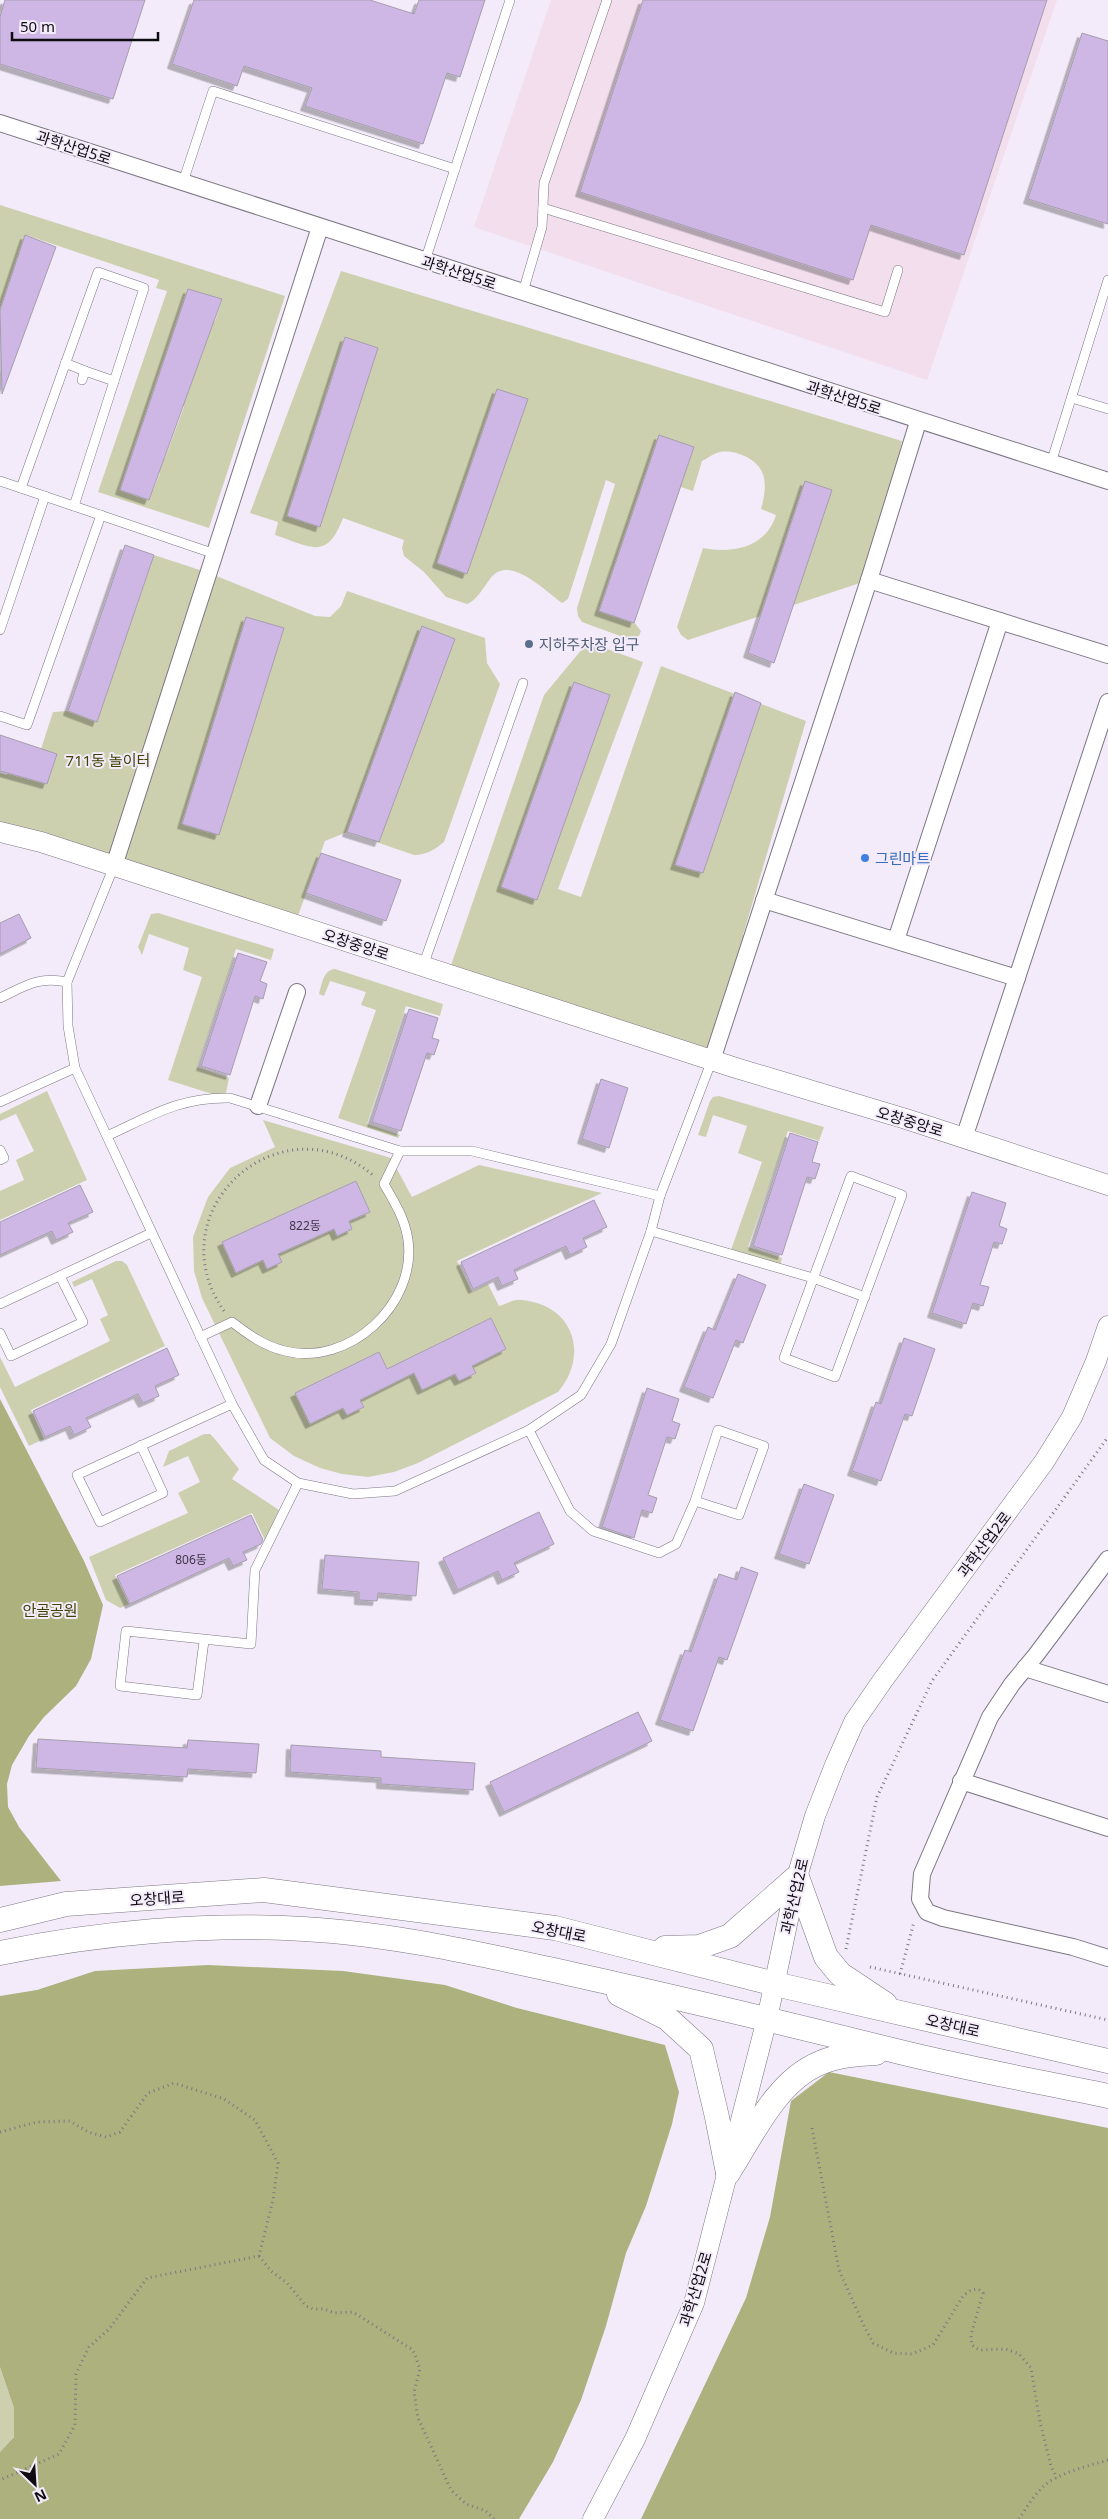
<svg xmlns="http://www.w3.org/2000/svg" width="1108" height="2519" font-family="'Noto Sans','Noto Sans KR',sans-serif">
  <defs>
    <filter id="shadow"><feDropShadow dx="-4.5" dy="4.5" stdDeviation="0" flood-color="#0004"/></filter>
  </defs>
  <rect width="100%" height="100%" fill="#f3ebfa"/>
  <path fill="#f2deed" d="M551 0H1057L927 380 474 227Z"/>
  <g fill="#cdd0af" fill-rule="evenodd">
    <path d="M0 205 285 296 209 528 98 492 167 291 156 288 159 280 26 235 0 309ZM188 290 222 300 215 321 208 319 178 404 184 407 165 458 158 456 153 470 160 473 149 500 120 490Z"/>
    <path d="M341 271 902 441 869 580 688 640 681 635 677 627 703 548C734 554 766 547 776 515L761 509C764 498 766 489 764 478 761 460 736 449 720 452 714 453 708 458 702 461L693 491 681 487 634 622 641 631 639 636 631 640 582 622 578 616 577 608 615 484 606 480 568 599 562 603C544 590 508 553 490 579 483 588 477 600 467 604L446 597 424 572 404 556 402 548 404 540 343 518C327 561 311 547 275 535L278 522 250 513Z"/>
    <path d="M154 555 209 573 315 616 330 617 341 606 347 591 485 638 487 663 500 684 444 842C434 850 426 855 414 855L347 832 325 841 295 924 0 832V773L7 775 8 770 47 784 57 754 41 749 53 712 68 711 97 721Z"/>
    <path d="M588 642 643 662 558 889 581 897 661 666 806 721 743 935 751 939 712 1060 448 974 544 695Z"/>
    <path d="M158 913 274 949 271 960 236 949 197 1067 229 1078 225 1098 168 1080 202 977 183 970 189 948 149 934 142 955 138 947 151 914Z"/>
    <path d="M335 969 443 1004 440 1016 406 1006 367 1124 400 1135 398 1138 338 1118 376 1010 361 1005 366 992 330 981 324 996 319 994C322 984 323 970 335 969Z"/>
    <path d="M47 1091 87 1180 0 1220V1191L24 1180 16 1160 34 1151 16 1114 0 1121V1114Z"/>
    <path d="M719 1096 824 1127 819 1141 788 1131 748 1247 782 1258 780 1266 731 1250 762 1162 738 1153 747 1126 713 1115 706 1137 698 1135 710 1101 713 1097Z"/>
    <path d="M263 1120 391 1158 412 1197 479 1165 602 1193 457 1261 472 1292 488 1284 499 1306C506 1304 514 1299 521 1300 573 1304 590 1354 558 1392L418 1463 394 1472 368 1477 342 1474 320 1468 294 1456 270 1438 202 1298 194 1271 193 1237 208 1197 230 1168 275 1147ZM356 1181 370 1212 349 1221 352 1229 338 1236 334 1229 278 1254 281 1262 267 1269 263 1260 236 1272 222 1242ZM491 1318 506 1349 472 1366 475 1374 459 1381 455 1374 422 1390 407 1359ZM379 1352 394 1383 360 1400 363 1407 347 1415 343 1408 310 1424 295 1393Z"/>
    <path d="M116 1261H122L127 1265 165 1346 31 1410 44 1439 29 1446 0 1387V1357L15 1387 110 1341 100 1319 108 1315 92 1279 74 1287 72 1282Z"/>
    <path d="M204 1434H210L214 1438 239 1469 232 1479 279 1510 265 1540 252 1513 115 1575 129 1604 120 1608 106 1600 89 1557 188 1513 178 1493 200 1482 188 1456 163 1467 169 1451Z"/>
    <path d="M0 2367 14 2408V2437L0 2452Z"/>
  </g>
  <g fill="#acb17e">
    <path d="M0 1399 84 1561 103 1605 91 1659 76 1686 44 1717 29 1736 12 1765 7 1784 8 1807 19 1827 61 1881 0 1886Z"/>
    <path d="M208 1965 343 1971 445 1985 517 2008 665 2045 679 2092 672 2124 646 2206 626 2253 606 2326 581 2400 553 2462 519 2519H0V2452L14 2437V2408L0 2367V1996L37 1990 95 1971Z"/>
    <path d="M829 2072 1108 2128V2519H641L746 2298 770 2217 791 2101Z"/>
  </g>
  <g fill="#ceb6e5" stroke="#a59ead" filter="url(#shadow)">
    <path d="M5 0H145L113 99 0 64V17Z"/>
    <path d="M194 0H370L414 14 419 0H485L460 77 447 73 423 144 305 106 312 88 244 66 237 86 172 64Z"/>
    <path d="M643 0H1047L964 255 871 225 853 280 580 192Z"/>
    <path d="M1082 33 1108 41V224L1028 199Z"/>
    <path d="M25 235 56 247 2 394 0 310Z"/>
    <path d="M188 289 222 299 149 500 120 490Z"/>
    <path d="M345 337 378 348 320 527 287 516Z"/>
    <path d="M497 389 528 399 467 574 437 563Z"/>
    <path d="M659 435 694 447 634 623 599 611Z"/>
    <path d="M805 481 832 490 774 663 748 653Z"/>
    <path d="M125 545 154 555 97 722 68 711Z"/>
    <path d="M246 617 284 628 219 835 182 824Z"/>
    <path d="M422 626 455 639 379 842 347 832Z"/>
    <path d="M574 682 610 695 537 900 501 887Z"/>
    <path d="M735 692 761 703 703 873 675 865Z"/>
    <path d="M0 735 57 754 47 784 0 771Z"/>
    <path d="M321 853 401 880 386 921 306 893Z"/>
    <path d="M19 914 31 938 0 954V923Z"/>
    <path d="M238 953 267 962 260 981 267 984 263 999 255 996 230 1075 201 1066Z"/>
    <path d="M409 1009 438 1018 432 1038 439 1040 434 1055 427 1053 401 1131 372 1122Z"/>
    <path d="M601 1079 628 1088 609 1148 582 1139Z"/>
    <path d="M790 1133 818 1142 812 1162 820 1164 815 1179 807 1177 782 1255 753 1246Z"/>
    <path d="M356 1181 370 1212 349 1221 352 1229 337 1236 334 1229 278 1254 282 1262 267 1269 263 1260 236 1273 222 1242Z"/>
    <path d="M80 1185 93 1212 68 1223 73 1232 56 1240 52 1231 0 1255V1222Z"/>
    <path d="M972 1192 1006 1203 999 1226 1007 1229 1002 1244 994 1242 980 1285 989 1287 983 1306 973 1303 966 1324 932 1313Z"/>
    <path d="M594 1200 607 1227 583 1238 587 1247 570 1255 566 1246 514 1270 518 1279 502 1286 498 1277 473 1289 461 1262Z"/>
    <path d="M738 1274 766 1285 743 1343 736 1340 713 1398 684 1387 708 1327 715 1330Z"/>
    <path d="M491 1318 506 1349 472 1366 476 1373 459 1381 455 1374 422 1390 414 1373 360 1400 364 1407 347 1415 343 1408 310 1424 295 1393 379 1352 387 1369Z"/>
    <path d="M904 1338 935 1349 912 1416 905 1414 881 1481 852 1471 876 1402 881 1404Z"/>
    <path d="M167 1348 179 1375 155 1386 159 1396 143 1403 138 1394 86 1418 91 1427 74 1435 70 1426 45 1437 33 1411Z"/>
    <path d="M647 1388 679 1399 672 1421 680 1424 675 1439 667 1437 648 1495 657 1498 652 1513 642 1510 634 1538 602 1527Z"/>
    <path d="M804 1484 834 1495 809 1564 779 1554Z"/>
    <path d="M539 1512 554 1544 514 1563 519 1572 502 1580 498 1571 458 1590 443 1558Z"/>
    <path d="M251 1515 263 1540 261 1544 243 1552 247 1560 233 1566 229 1558 130 1604 117 1576Z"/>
    <path d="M325 1555 419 1562 416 1596 378 1593 377 1601 359 1600V1592L322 1589Z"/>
    <path d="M741 1567 758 1573 727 1660 719 1657 693 1731 660 1720 685 1650 691 1652 719 1574 737 1580Z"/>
    <path d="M638 1712 652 1741 504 1812 490 1782Z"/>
    <path d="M38 1739 187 1748 188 1740 259 1744 256 1773 188 1769 187 1777 36 1768Z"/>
    <path d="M291 1745 381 1751V1757L475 1763 473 1790 381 1784V1778L290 1772Z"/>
  </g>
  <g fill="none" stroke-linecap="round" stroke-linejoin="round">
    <defs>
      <g id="service">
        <path d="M183 182 213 91 455 169"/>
        <path d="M543 208 885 312 898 270"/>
        <path d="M425 261 510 0"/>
        <path d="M523 292 542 227 544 183 607 0"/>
        <path d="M65 363 85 371"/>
        <path d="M82 380 85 371 114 381"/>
        <path d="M1072 398 1108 409"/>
        <path d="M1051 463 1108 280"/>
        <path d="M0 481 215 554"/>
        <path d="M21 488 98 272 144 288 74 506"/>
        <path d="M0 630 45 496"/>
        <path d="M0 716 27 725 101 515"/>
        <path d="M114 866 67 982 68 1026 75 1068 232 1404 264 1460 298 1483 353 1494 395 1491 529 1430 581 1395 611 1344 651 1231 660 1196 712 1060"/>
        <path d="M423 966 523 683"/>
        <path d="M0 998C25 986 38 976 67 982"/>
        <path d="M0 1102 75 1068"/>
        <path d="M107 1136C151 1116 179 1097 230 1098L400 1151H472L660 1196"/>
        <path d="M0 1150 4 1158 0 1160"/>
        <path d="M851 1176 902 1195 835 1377 784 1358Z"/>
        <path d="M651 1231 813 1278 865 1297"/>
        <path d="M0 1304 151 1233"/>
        <path d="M0 1333 11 1356 83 1322 60 1276"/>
        <path d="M200 1337 232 1322C249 1335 264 1346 285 1351 348 1367 417 1305 408 1240 405 1219 395 1203 384 1184L400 1151"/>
        <path d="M529 1430 570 1511 593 1531 659 1553 676 1544 695 1501 718 1430 764 1446 739 1515 695 1501"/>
        <path d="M141 1445 163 1493 100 1522 77 1475 232 1404"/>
        <path d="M204 1641 197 1695 120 1686 126 1631 251 1644 255 1570 298 1483"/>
      </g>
      <g id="minor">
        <path d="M0 123 1108 481"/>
        <path d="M869 580 1108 655"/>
        <path d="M114 866 320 227"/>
        <path d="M764 900 1017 978"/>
        <path d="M896 940 1000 621"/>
        <path d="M712 1060 869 580 918 422"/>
        <path d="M258 1106 297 992"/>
        <path d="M964 1138 1108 702"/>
        <path d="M1108 1559 1036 1655 1012 1684 990 1717 922 1874 920 1899 927 1912 943 1918 1073 1947 1108 1958"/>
        <path d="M1025 1668 1108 1694"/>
        <path d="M961 1781 1108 1828"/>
      </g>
      <g id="tertiary">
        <path d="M0 832 41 842 736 1068 906 1119 1108 1185"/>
        <path d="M593 2519 635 2439 694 2303 767 2019 797 1877 815 1816 835 1765 854 1722 883 1680 1044 1462 1072 1417 1096 1361 1108 1326"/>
      </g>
      <g id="secondary">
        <path d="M0 1920 66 1904 264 1890 555 1928 775 1984 1108 2061"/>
        <path d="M665 1948 699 1947 730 1936 797 1877 826 1957 840 1974 885 2004"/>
        <path d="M0 1953C97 1933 205 1923 304 1929 393 1934 480 1954 567 1973 675 1997 784 2023 892 2050 963 2068 1036 2081 1108 2096"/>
        <path d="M619 1994 667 2018 701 2049 717 2117 728 2173"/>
        <path d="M728 2173C752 2136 776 2081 820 2063 838 2055 857 2054 876 2053"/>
      </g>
    </defs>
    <use href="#service" stroke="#7d7683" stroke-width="10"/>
    <use href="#minor" stroke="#7d7683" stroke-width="18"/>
    <use href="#tertiary" stroke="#7d7683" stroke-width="21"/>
    <use href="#secondary" stroke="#7d7683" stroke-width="25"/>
    <g stroke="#7c7781" stroke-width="3" stroke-dasharray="1 4" stroke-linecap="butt">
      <path d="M224 1311C154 1211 281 1096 374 1176"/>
      <path d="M846 1949 877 1797 932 1681 1108 1437"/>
      <path d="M870 1967 1108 2020"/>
      <path d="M900 1974 914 1922"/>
      <path d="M812 2128 839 2270 863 2324 873 2343 893 2353 912 2354 933 2345 963 2296 971 2290 978 2289 983 2293 971 2335 972 2345 979 2350 1006 2349 1019 2354 1031 2368 1040 2422 1051 2466 1057 2478"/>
      <path d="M0 2132 37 2122 70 2121 88 2132 106 2137 120 2132 148 2093 174 2083 224 2099 255 2120 278 2163 273 2200 259 2256 147 2278 109 2329 89 2347 76 2374 75 2425 59 2454 0 2480"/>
      <path d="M259 2256 271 2271 287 2283 306 2306 313 2309H324L334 2313 353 2312 413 2350 420 2369 414 2392 418 2418 451 2490 466 2504 486 2511 494 2519"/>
      <path d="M1019 2519C1027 2507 1036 2491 1049 2482 1066 2471 1088 2466 1108 2460"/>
    </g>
    <use href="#service" stroke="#fff" stroke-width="9"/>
    <use href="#minor" stroke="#fff" stroke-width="16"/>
    <use href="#tertiary" stroke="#fff" stroke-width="20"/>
    <use href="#secondary" stroke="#fff" stroke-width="24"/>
  </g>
  <circle fill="#5c6f8a" stroke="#f3ebfa" stroke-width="2" cx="529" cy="644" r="5"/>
  <circle fill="#3f7fe0" stroke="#f3ebfa" stroke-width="2" cx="865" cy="858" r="5"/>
  <g text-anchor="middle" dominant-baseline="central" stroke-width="4" stroke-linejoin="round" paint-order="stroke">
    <g font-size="12" fill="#3f3646">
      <text x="305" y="1225">822동</text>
      <text x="191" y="1559">806동</text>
    </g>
    <g font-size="15" fill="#0f0c11" stroke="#f3ebfa">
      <text transform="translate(74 147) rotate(18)">과학산업5로</text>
      <text transform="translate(459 272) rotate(18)">과학산업5로</text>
      <text transform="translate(844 397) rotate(18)">과학산업5로</text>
      <text transform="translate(356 944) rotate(18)">오창중앙로</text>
      <text transform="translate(910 1121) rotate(17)">오창중앙로</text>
      <text transform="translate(984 1544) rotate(-53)">과학산업2로</text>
      <text transform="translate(794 1896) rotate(-77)">과학산업2로</text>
      <text transform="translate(157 1898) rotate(-4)">오창대로</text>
      <text transform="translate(559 1931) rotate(11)">오창대로</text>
      <text transform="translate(953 2025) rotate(13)">오창대로</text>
      <text transform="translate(695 2289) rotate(-73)">과학산업2로</text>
    </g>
    <g font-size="15" fill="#4e5e75" stroke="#f3ebfa" text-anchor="start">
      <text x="539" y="644">지하주차장 입구</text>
    </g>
    <g font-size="15" fill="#3f4203" stroke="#f3ebfa">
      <text x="108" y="760">711동 놀이터</text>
      <text x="50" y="1610">안골공원</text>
    </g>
    <g font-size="15" fill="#366cbe" stroke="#f3ebfa" text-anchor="start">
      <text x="875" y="858">그린마트</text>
    </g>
  </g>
  <g transform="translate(35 2484) rotate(155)" stroke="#f3ebfa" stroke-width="4" paint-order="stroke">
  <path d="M0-4L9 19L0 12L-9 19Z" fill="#0f0c11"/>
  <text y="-8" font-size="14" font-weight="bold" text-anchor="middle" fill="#0f0c11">N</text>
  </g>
  <path d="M12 32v8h146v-8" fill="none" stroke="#0f0c11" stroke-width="2.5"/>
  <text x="20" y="32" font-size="15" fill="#0f0c11" stroke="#f3ebfa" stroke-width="4" paint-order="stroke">50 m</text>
</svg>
